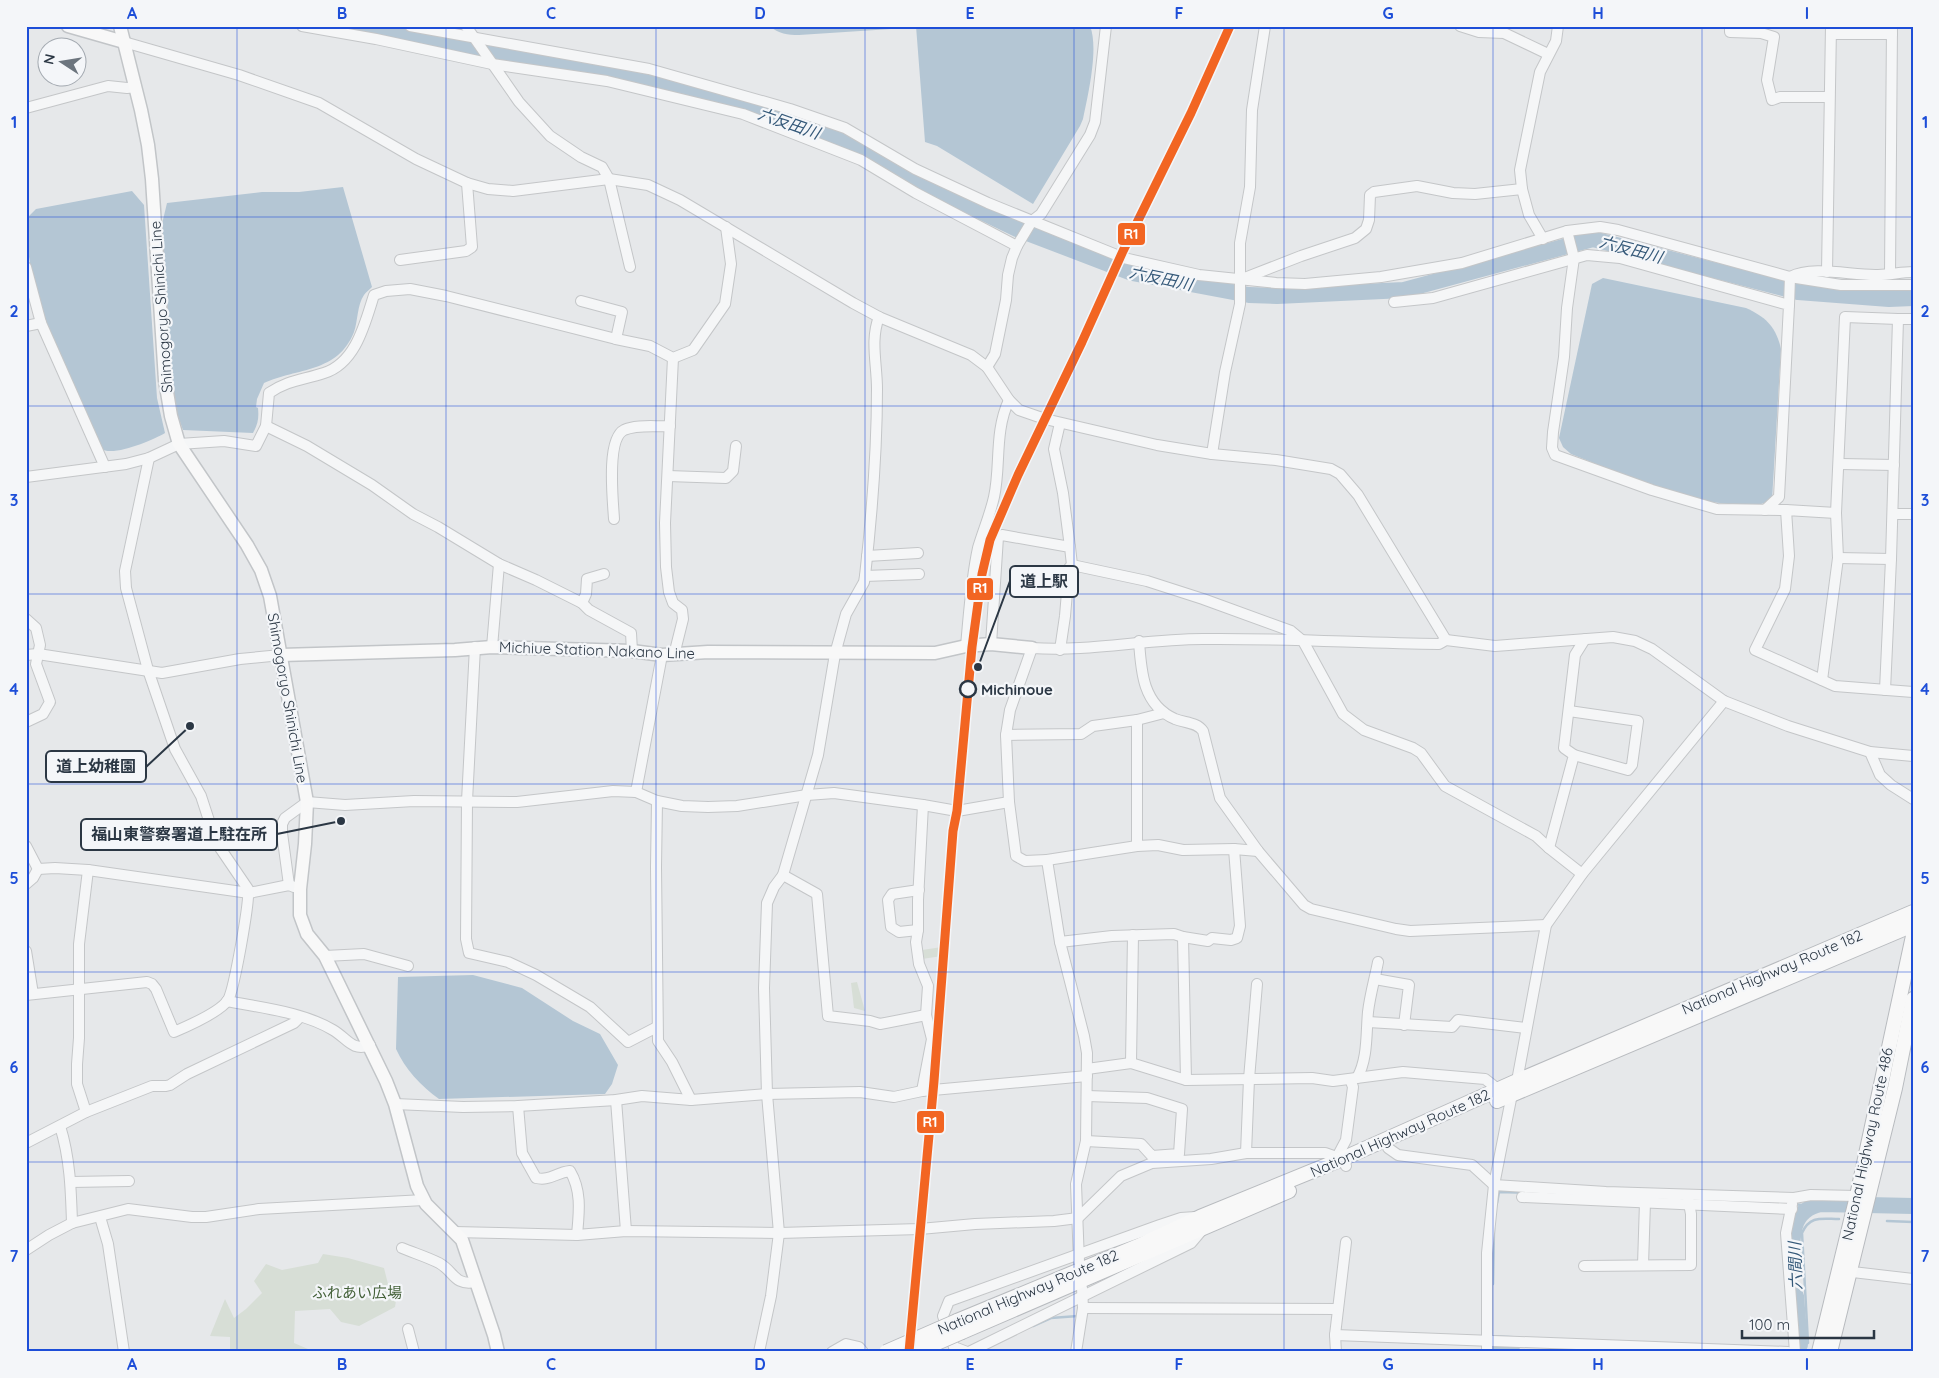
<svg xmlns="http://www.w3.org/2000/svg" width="1939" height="1378" font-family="Quicksand,'Noto Sans JP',sans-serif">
  <rect width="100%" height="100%" fill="#e6e8ea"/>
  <g fill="#d7ded6">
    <path d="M942 947V956L922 959V950Z"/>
    <path d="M857 982 865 1011 854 1008 851 983Z"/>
    <path d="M323 1254 348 1258 384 1268 390 1292 397 1294 395 1307 359 1326 341 1322 330 1309 295 1311 294 1343 315 1352H230V1337L210 1336 225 1299 234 1318 246 1309 262 1293 254 1281 266 1264 282 1270 318 1263Z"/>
  </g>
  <g fill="#b4c6d4">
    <path d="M770 26H896L891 29 799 35C788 35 778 34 770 26Z"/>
    <path d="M916 26H1090C1099 48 1088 95 1083 119L1080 126 1033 204 937 146 925 142Z"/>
    <path d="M343 187 372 287C370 289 366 292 364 295 357 305 358 321 354 332 338 373 297 368 264 383L257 399 256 407 258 408C259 418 258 424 253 433L183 430 176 411 172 379 162 224 167 203 262 192H299Z"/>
    <path d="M132 191 144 205 157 398 165 433C153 440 114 457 101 449 69 376 26 300 26 219L36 209Z"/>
    <path d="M1603 278 1746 308C1766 317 1776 327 1781 349L1772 500 1753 507 1703 501 1641 482 1571 454 1563 447 1559 438 1592 284Z"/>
    <path d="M473 975 522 988 573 1021 600 1034 618 1065 612 1084 605 1094 439 1099C421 1086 405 1069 396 1049L398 977Z"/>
  </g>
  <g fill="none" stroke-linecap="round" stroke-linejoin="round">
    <g stroke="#b4c6d4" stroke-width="2.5">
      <path d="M1497 1203 1499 1192 1537 1193"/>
      <path d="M1794 1204 1809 1206"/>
      <path d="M1887 1221 1913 1222"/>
      <path d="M1493 1284 1494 1228"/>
      <path d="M1033 1326 1051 1318 1078 1316"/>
      <path d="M1808 1343 1802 1233C1810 1215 1822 1219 1839 1219"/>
    </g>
    <g stroke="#b4c6d4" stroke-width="16">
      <path d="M348 26 414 36 671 83 858 146 928 186 1017 229 1132 273 1249 295 1277 296 1404 290 1593 239 1798 292 1889 299 1913 298"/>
      <path d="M1793 1262C1791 1237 1791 1210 1821 1204L1913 1206"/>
      <path d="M1796 1296 1800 1345"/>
      <path d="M1493 1352 1494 1343 1513 1344"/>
    </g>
    <defs>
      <g id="minor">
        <path d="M302 26 376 39 492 64 607 81 743 114 861 160 916 193 1017 246"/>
        <path d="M410 26 649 69 790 109 845 128 915 169 988 203 1124 258 1199 275 1276 283 1305 284 1381 277 1462 263 1567 231 1600 227 1618 230 1790 277 1841 285H1913"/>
        <path d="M466 26 519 102 550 136 581 157 602 167 609 179 630 267"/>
        <path d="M1460 26 1479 32 1504 33 1548 54"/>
        <path d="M1730 26V32L1761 33 1774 37 1767 80 1772 100 1780 97H1829"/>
        <path d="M1831 34H1892"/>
        <path d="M124 42 239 75 319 103 416 159 467 183 488 189 513 191 609 179 648 185 680 200 853 303 879 317 971 355 987 367 1009 400 1019 410 1045 419 1157 445 1212 454 1276 460 1331 469 1340 474 1358 495 1446 640"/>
        <path d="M26 108 108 86 127 88 136 87"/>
        <path d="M1567 231 1574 258 1567 308 1564 357 1553 432 1552 448 1555 455 1652 490 1717 509 1786 510"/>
        <path d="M1543 239 1529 215 1522 189 1520 170 1540 72 1556 41 1558 26"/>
        <path d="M400 260 466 251 472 247 467 183"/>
        <path d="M26 267 41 323 105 467"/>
        <path d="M1827 272 1831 26"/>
        <path d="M1890 274 1892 26"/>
        <path d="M1242 279 1301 256 1355 238 1366 229 1369 220 1370 195 1374 192 1417 186 1453 193 1475 194 1522 189"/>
        <path d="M581 301 622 312 616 339"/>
        <path d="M1394 302 1433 298 1587 255 1620 258 1789 305 1779 497 1765 510"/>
        <path d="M1789 305 1790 277C1814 265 1852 276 1878 275 1890 275 1901 272 1913 272"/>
        <path d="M26 326 41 323"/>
        <path d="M673 358 665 523 666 567 669 592 673 603 682 610 683 619 674 655"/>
        <path d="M987 367 995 354 1006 300 1008 275 1012 258 1017 246 1032 221 1041 214 1090 135 1095 122 1106 26"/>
        <path d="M1060 423 1054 449 1063 493 1070 547"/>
        <path d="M266 426 307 446 372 485 413 514 438 527 499 564 536 580 582 603 589 610 631 633 632 651"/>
        <path d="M1212 454 1225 372 1240 304V243L1250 187 1252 110 1265 26"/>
        <path d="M1841 464 1894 465"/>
        <path d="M668 476 726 478 733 471 736 446"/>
        <path d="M26 477 126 464 149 458 179 444 224 441 256 446 266 426 269 393C288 380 303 380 324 373 356 363 365 323 374 295L386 291 410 289 446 296 616 339 650 346 673 358 693 350 725 304 731 264 726 227"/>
        <path d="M1836 513 1786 510 1789 556 1785 589 1755 650 1835 686 1913 692"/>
        <path d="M1893 514H1913"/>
        <path d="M614 519C613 501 606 439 624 430 637 424 656 427 670 426"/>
        <path d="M867 556 918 553"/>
        <path d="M1838 558 1891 559"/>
        <path d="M865 576 919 574"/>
        <path d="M582 603 586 594 587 579 604 574"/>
        <path d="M26 619 36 628 40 645 36 664 50 702 43 714 26 722"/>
        <path d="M1139 641C1141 672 1143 705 1175 719 1185 723 1197 722 1203 731L1220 798 1258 851 1304 905 1311 909 1396 929 1410 931 1546 925"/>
        <path d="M991 644 998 537 1002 535 1070 547 1072 565 1147 581 1203 599 1291 631 1303 641 1343 714 1364 730 1413 748 1421 753 1445 786 1536 836 1549 848 1582 874"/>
        <path d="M966 646C969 614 971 580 978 548 983 531 990 515 994 497 1001 466 994 432 1009 400"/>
        <path d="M475 647 467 801 466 939 469 953 508 962 536 975 590 1007 628 1042 657 1027"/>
        <path d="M492 647 499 564"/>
        <path d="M1060 650 1065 616 1069 568 1072 565"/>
        <path d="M26 655 38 654 162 673 240 659 281 655"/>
        <path d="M1822 680 1838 558 1836 513 1845 317 1898 319"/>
        <path d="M1885 690 1891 559 1898 319H1913"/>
        <path d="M1569 711 1638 721 1632 765 1628 770 1574 755"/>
        <path d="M1006 735 1081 734 1093 726 1137 720 1164 713"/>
        <path d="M1870 752 1880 775 1891 785 1913 799"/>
        <path d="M636 792 662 655"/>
        <path d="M657 801 656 867 658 1041 672 1062 691 1100"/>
        <path d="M26 846 38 869"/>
        <path d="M1137 846V720"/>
        <path d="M1549 848 1574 755 1564 748 1575 655 1585 639"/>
        <path d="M1047 860 1137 846 1158 845 1183 850 1234 849 1258 851"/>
        <path d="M38 869 55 868 88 870 249 893 289 885 294 887"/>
        <path d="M783 875 817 894 828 1016 870 1021 880 1024 926 1015"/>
        <path d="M26 884 33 878 38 869"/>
        <path d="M289 885 282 833V824L285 818 307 802 345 805 414 801 517 802 613 791 636 792 657 801 682 806 708 807 737 806 807 795 834 793 923 805 957 811 1009 802"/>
        <path d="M918 930 899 932 891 927 888 900 892 894 919 890"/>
        <path d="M1183 937 1186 1080"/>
        <path d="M1060 942 1112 936 1174 934 1183 937 1208 941 1212 938 1231 940 1237 938 1240 926 1234 849"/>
        <path d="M26 951 33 994"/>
        <path d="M325 956 364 954 408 966"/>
        <path d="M1375 979 1409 985 1404 1025"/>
        <path d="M26 995 147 982 152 984 156 989 174 1032C188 1026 220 1012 228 1000 234 990 250 901 248 889L216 842 201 796 175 749 148 670 126 588 125 571 149 458"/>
        <path d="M227 1001C262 1008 303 1012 333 1030 347 1038 352 1052 370 1045"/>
        <path d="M1368 1022 1452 1027 1458 1020 1526 1028"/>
        <path d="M1131 1063 1133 935"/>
        <path d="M1087 1069 1131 1063 1186 1080 1312 1078 1333 1081 1403 1072 1485 1079 1499 1090"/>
        <path d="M1357 1078C1368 1059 1366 1033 1368 1012 1370 995 1375 978 1378 962"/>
        <path d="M922 1091 932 1039 926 1015 928 986 919 964 916 942 918 930V900L923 805"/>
        <path d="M616 1100 626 1231"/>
        <path d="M395 1104 463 1107 518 1106 616 1100 642 1096 691 1100 767 1094 860 1092 894 1097 922 1091 1087 1076"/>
        <path d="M518 1106 522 1153 536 1178C550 1181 555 1173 570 1171 582 1191 579 1213 577 1235"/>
        <path d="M86 1112 77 1084V1064L79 1038V944L88 870"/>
        <path d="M60 1126C70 1158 71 1190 72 1223"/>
        <path d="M1086 1141 1141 1144 1152 1156 1179 1154 1182 1109 1147 1098 1087 1096"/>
        <path d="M26 1143 86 1112 152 1086H166L170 1085 187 1074 294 1023 300 1017"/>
        <path d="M1388 1148 1398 1155 1472 1165 1494 1185 1606 1192 1794 1198 1811 1195 1857 1196"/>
        <path d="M1246 1153 1249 1079 1257 984"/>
        <path d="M1337 1157 1346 1140 1353 1087 1350 1079"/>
        <path d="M71 1182 129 1181"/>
        <path d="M1522 1197 1792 1209"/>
        <path d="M1792 1204 1786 1233 1795 1352"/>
        <path d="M100 1217 108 1244 124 1352"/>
        <path d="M454 1232 577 1235 626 1231 779 1233 920 1229 975 1224 1054 1221 1078 1218 1121 1176 1152 1163 1211 1159 1246 1153H1325L1342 1159 1346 1166"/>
        <path d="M402 1248C414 1253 427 1257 439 1263 454 1271 454 1286 475 1282"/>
        <path d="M26 1250 49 1235 72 1223 128 1209 192 1217H206L259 1209 424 1200"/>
        <path d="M1079 1262 1076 1184 1086 1141 1087 1053 1084 1036 1060 942 1047 860 1025 861 1016 856 1009 802 1006 735 1010 710 1032 648C1089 652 1145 639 1203 639 1281 638 1360 643 1439 644L1446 640 1495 646 1613 637 1635 641 1652 649 1724 701 1788 726 1870 752 1913 756"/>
        <path d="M1643 1265 1645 1202"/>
        <path d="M1584 1266 1691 1265V1214L1688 1198"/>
        <path d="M1844 1271 1913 1279"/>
        <path d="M1083 1308 1338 1309"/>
        <path d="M408 1329 414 1352"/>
        <path d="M1335 1335 1788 1352"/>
        <path d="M759 1352 771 1296 779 1233 767 1094 764 988 767 903 774 887 783 875 818 755 835 654 846 614 864 582 865 576C872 514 877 451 877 389 877 364 870 340 879 317"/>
        <path d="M832 1352 846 1344 859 1347 863 1352"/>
        <path d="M967 1352 954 1347 943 1316 949 1301 1160 1225 1181 1218 1195 1217"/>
        <path d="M969 1352 1191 1243 1202 1230"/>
        <path d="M1076 1352 1083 1308 1082 1288"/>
        <path d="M1336 1352 1335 1335 1346 1242"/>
        <path d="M1487 1352V1253L1494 1185 1512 1094 1517 1081 1546 925 1582 874 1724 701"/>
      </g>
      <g id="major">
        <path d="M68 26 124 42"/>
        <path d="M120 26 141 110 148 145 152 179 165 380 171 416 179 444 247 545 261 570 270 596 307 802 305 844 300 889V915L307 934 325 956 386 1081 395 1104 417 1186 426 1204 462 1240 494 1335 498 1352"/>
        <path d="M281 655 455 650 492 647 632 651 662 655 708 652 935 653 966 646 991 644 1032 648"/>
      </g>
      <g id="highway">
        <path d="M1497 1101 1913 925"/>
        <path d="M957 1321 1138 1246 1200 1217 1342 1159 1517 1081 1913 912"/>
        <path d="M962 1332 1289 1191"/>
        <path d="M1819 1352 1857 1196 1913 936"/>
        <path d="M1830 1352 1895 1088 1913 999"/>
      </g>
    </defs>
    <use href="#minor" stroke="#c4c6c8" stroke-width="12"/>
    <use href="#major" stroke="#c2c5c8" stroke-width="15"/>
    <use href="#highway" stroke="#b8bbbf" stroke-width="16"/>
    <use href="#minor" stroke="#f5f6f7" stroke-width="10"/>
    <use href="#major" stroke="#f8f8f8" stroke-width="12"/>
    <use href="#highway" stroke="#f8f8f8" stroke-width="14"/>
    <defs>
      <g id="highway-bridge">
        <path d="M886 1352 957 1321"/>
        <path d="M916 1352 962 1332"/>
      </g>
    </defs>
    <use href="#highway-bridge" stroke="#b8bbbf" stroke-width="16" stroke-linecap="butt"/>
    <use href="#highway-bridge" stroke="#f8f8f8" stroke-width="14"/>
    <defs>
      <path id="rail-1" d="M909 1352 934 1081 953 831 957 811 972 647 982 574 990 540 1018 475 1082 342 1123 251 1191 113 1230 26"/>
    </defs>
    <use href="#rail-1" stroke="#f4f6f9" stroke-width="12"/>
    <use href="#rail-1" stroke="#f26522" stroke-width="9"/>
  </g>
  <path fill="none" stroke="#1d4ed8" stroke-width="1" stroke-opacity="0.55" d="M237 26V1352M446 26V1352M656 26V1352M865 26V1352M1074 26V1352M1284 26V1352M1493 26V1352M1702 26V1352M26 217H1913M26 406H1913M26 594H1913M26 784H1913M26 972H1913M26 1162H1913"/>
  <circle fill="#f4f6f9" stroke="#2b3744" stroke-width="2.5" cx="968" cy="689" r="8"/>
  <g text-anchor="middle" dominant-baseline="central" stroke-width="4.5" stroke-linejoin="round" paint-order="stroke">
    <g font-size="15" fill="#2b3744" stroke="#f4f6f9">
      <text transform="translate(161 307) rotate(-94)">Shimogoryo Shinichi Line</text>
      <text transform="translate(597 650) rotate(2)">Michiue Station Nakano Line</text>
      <text transform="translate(288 698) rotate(80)">Shimogoryo Shinichi Line</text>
      <text transform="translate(1772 972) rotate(-23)">National Highway Route 182</text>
      <text transform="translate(1400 1133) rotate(-24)">National Highway Route 182</text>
      <text transform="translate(1867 1144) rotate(-78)">National Highway Route 486</text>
      <text transform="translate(1028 1292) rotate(-23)">National Highway Route 182</text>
    </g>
    <g font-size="15" font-weight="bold" fill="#2b3744" stroke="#f4f6f9" text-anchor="start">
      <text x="981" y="689">Michinoue</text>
    </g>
    <g font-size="15" fill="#436038" stroke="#f4f6f9">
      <text x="357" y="1292">ふれあい広場</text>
    </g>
    <g font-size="16" font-style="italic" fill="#355979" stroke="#f4f6f9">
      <text transform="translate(789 123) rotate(19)">六反田川</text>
      <text transform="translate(1631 249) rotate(15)">六反田川</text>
      <text transform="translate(1161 278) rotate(12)">六反田川</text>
      <text transform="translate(1795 1266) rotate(-92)">六間川</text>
    </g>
  </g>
  <path fill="none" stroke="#2b3744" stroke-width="2" d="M978 667L1010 581M190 726L146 767M341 821L277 834"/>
  <g fill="#2b3744" stroke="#f4f6f9" stroke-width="2">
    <circle cx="978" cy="667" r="5"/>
    <circle cx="190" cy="726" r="5"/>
    <circle cx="341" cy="821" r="5"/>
  </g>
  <g fill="#f4f6f9" stroke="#2b3744" stroke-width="2">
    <rect x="1010" y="566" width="68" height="31" rx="5"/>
    <rect x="46" y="751" width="100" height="31" rx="5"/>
    <rect x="81" y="819" width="196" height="31" rx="5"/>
  </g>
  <g font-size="16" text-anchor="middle" font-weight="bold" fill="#2b3744">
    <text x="1044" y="587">道上駅</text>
    <text x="96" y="772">道上幼稚園</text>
    <text x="179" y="840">福山東警察署道上駐在所</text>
  </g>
  <g stroke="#f4f6f9" stroke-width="2">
    <rect x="1117" y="222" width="29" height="24" rx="5" fill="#f26522"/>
    <rect x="966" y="577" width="28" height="24" rx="5" fill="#f26522"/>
    <rect x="916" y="1110" width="29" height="24" rx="5" fill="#f26522"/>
  </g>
  <g font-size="14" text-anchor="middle" font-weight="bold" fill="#fff">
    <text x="1131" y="239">R1</text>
    <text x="980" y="593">R1</text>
    <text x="930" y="1127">R1</text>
  </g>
  <rect width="1939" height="1378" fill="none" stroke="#f4f6f9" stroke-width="55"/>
  <g transform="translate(62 62) rotate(282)"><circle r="24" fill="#f4f6f9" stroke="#a4aab1"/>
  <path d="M0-4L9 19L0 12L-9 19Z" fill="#6c757e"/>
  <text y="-8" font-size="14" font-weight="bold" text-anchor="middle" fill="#2b3744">N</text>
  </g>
  <path d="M1742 1330v8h132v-8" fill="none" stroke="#2b3744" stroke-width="2.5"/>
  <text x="1749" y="1330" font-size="15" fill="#2b3744" stroke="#f4f6f9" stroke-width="4" paint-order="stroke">100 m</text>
  <rect x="28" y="28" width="1884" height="1322" fill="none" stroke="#1d4ed8" stroke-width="2"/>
  <g font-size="16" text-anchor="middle" font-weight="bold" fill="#1d4ed8">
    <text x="132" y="19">A</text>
    <text x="342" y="19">B</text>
    <text x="551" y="19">C</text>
    <text x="760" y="19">D</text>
    <text x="970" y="19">E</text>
    <text x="1179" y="19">F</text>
    <text x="1388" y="19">G</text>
    <text x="1598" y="19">H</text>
    <text x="1807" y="19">I</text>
    <text x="14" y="128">1</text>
    <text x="1925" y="128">1</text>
    <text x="14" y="317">2</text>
    <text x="1925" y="317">2</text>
    <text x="14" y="506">3</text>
    <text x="1925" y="506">3</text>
    <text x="14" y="695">4</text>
    <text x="1925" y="695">4</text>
    <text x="14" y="884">5</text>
    <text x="1925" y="884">5</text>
    <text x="14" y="1073">6</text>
    <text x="1925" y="1073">6</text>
    <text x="14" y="1262">7</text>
    <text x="1925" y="1262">7</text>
    <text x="132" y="1370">A</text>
    <text x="342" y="1370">B</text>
    <text x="551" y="1370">C</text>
    <text x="760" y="1370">D</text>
    <text x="970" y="1370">E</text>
    <text x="1179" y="1370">F</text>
    <text x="1388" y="1370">G</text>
    <text x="1598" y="1370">H</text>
    <text x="1807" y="1370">I</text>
  </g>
</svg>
